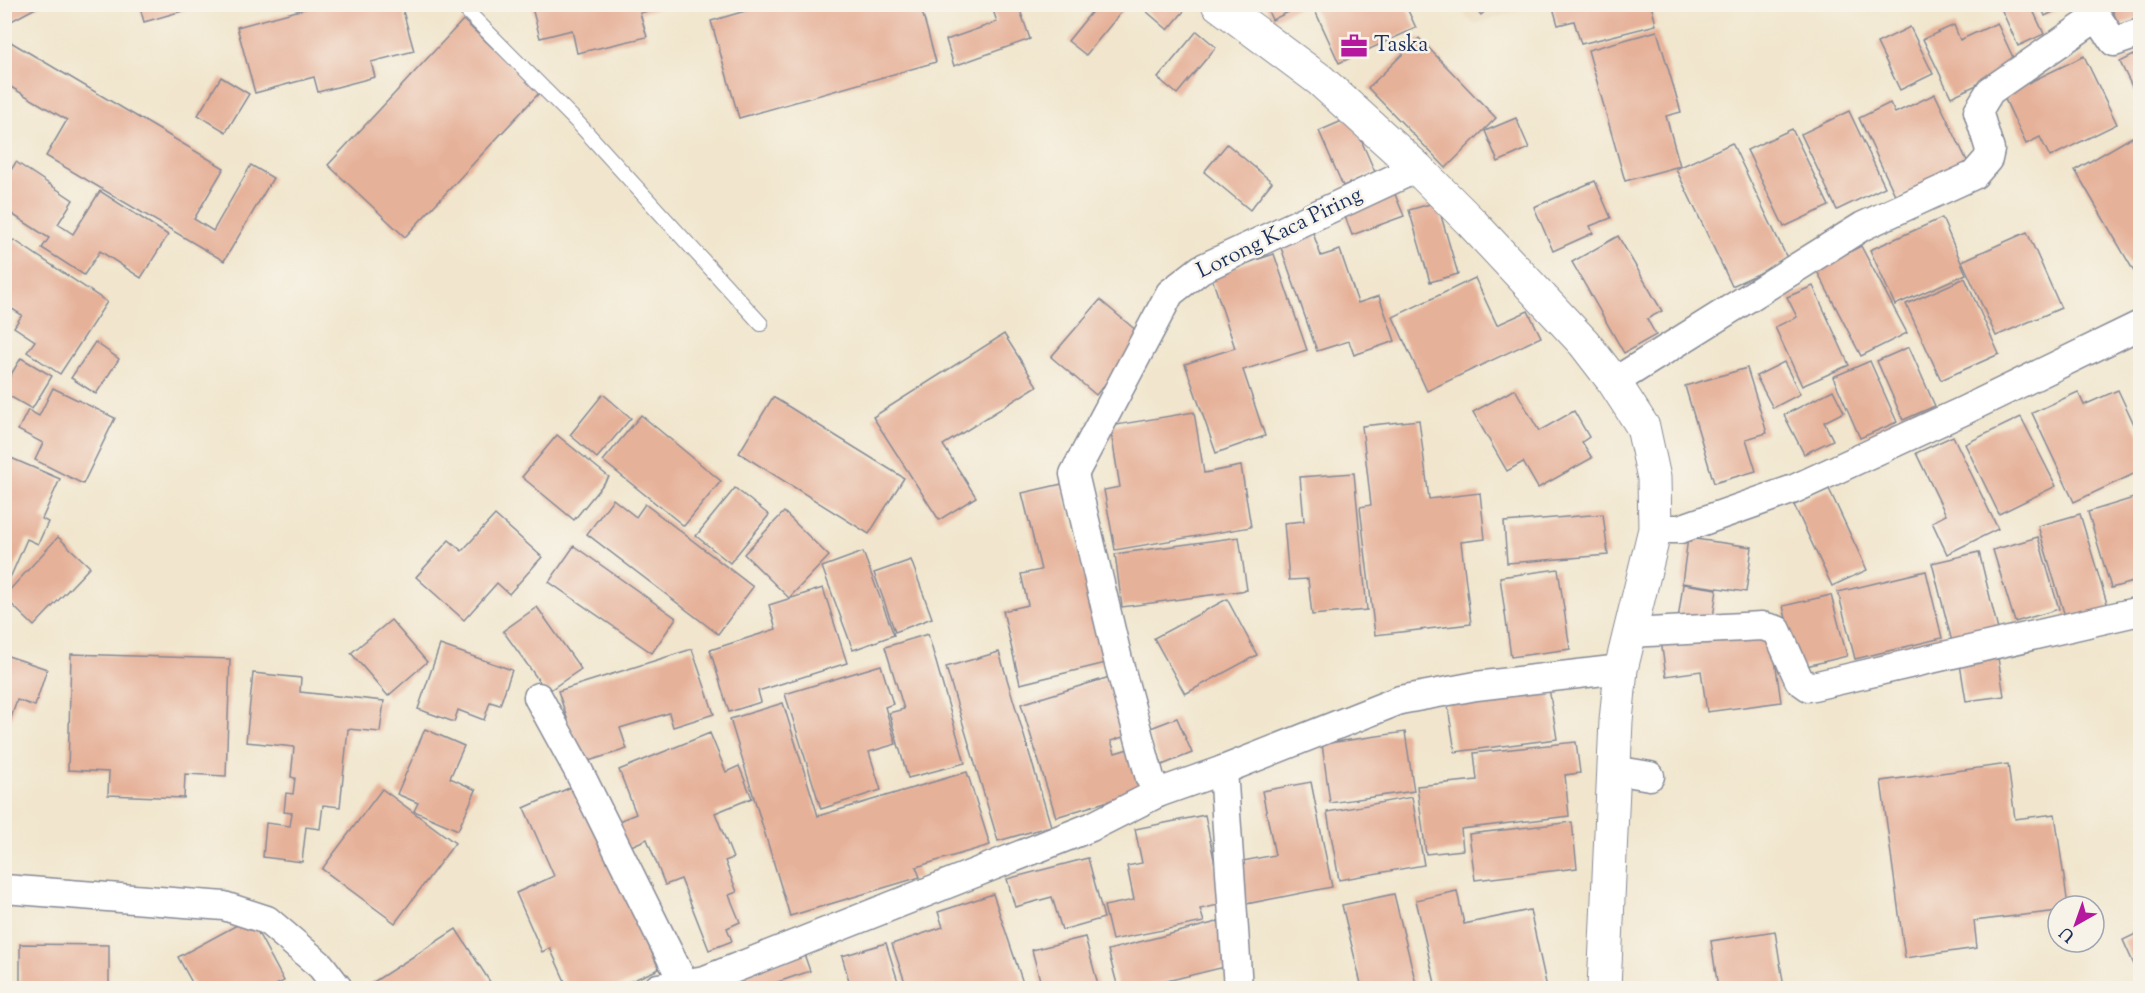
<svg xmlns="http://www.w3.org/2000/svg" width="2145" height="993" font-family="'Sorts Mill Goudy',serif">
  <rect width="100%" height="100%" fill="#f7f3e8"/>
  <filter id="ink" filterUnits="userSpaceOnUse"><feTurbulence type="fractalNoise" baseFrequency=".0167" numOctaves="2"/><feDisplacementMap in="SourceGraphic" scale="12" xChannelSelector="R" yChannelSelector="G"/><feConvolveMatrix kernelMatrix="1 2 1 2 8 2 1 2 1" color-interpolation-filters="sRGB"/></filter>
  <filter id="wash" filterUnits="userSpaceOnUse"><feTurbulence type="fractalNoise" baseFrequency=".008" numOctaves="4" result="noise"/><feDisplacementMap in="SourceGraphic" scale="24" xChannelSelector="R" yChannelSelector="G"/><feGaussianBlur stdDeviation="1.35" result="paint"/><feColorMatrix in="noise" values="0 0 0 0 0 0 0 0 0 0 0 0 0 0 0 0 0 1.4 0 .05"/><feComposite in="paint" operator="in"/></filter>
  <g filter="url(#wash)">
    <rect width="100%" height="100%" fill="#f1e6cd"/>
    <path fill="#e9d9ba" d="M1457 5H1533L1474 25Z"/>
    <g id="blocks">
      <g fill="#e6b199">
        <path d="M4 4H43L4 25Z"/>
        <path d="M139 4H203V5L144 22Z"/>
        <path d="M323 4H401L414 51 371 62 375 77 318 92 314 77 255 93 237 27Z"/>
        <path d="M531 4H671V5L640 13 647 37 577 53 572 30 540 38Z"/>
        <path d="M769 4H920L936 62 739 118 711 21Z"/>
        <path d="M991 4H1018L1030 39 954 66 946 40 997 22Z"/>
        <path d="M1098 4H1128L1086 55 1068 41Z"/>
        <path d="M1138 4H1190L1168 30Z"/>
        <path d="M1265 4H1305L1272 20Z"/>
        <path d="M1312 4H1405L1416 28 1339 63Z"/>
        <path d="M1472 4H1493L1481 15Z"/>
        <path d="M1552 4H1651L1656 25 1581 44 1574 21 1558 25Z"/>
        <path d="M1999 4H2030L2044 34 2018 46Z"/>
        <path d="M2040 4H2069L2045 16Z"/>
        <path d="M2110 4H2140V17L2119 26Z"/>
        <path d="M463 20 540 92 405 237 328 165Z"/>
        <path d="M1997 23 2017 66 1951 97 1923 39 1954 25 1960 40Z"/>
        <path d="M1910 27 1933 74 1900 90 1877 43Z"/>
        <path d="M1197 31 1216 47 1177 94 1158 78Z"/>
        <path d="M1657 31 1681 112 1666 116 1680 166 1625 181 1588 50Z"/>
        <path d="M4 38 224 168 194 219 213 231 251 165 273 178 224 261 46 156 67 120 4 83Z"/>
        <path d="M1419 38 1496 118 1446 168 1368 88Z"/>
        <path d="M2140 52V103L2120 62Z"/>
        <path d="M2084 56 2117 124 2050 157 2040 137 2026 144 2003 95Z"/>
        <path d="M221 77 249 94 226 132 198 115Z"/>
        <path d="M1935 94 1969 165 1897 199 1859 118 1890 103 1895 113Z"/>
        <path d="M1849 111 1885 187 1837 210 1801 134Z"/>
        <path d="M1351 117 1375 172 1343 186 1319 131Z"/>
        <path d="M1516 118 1529 148 1498 162 1485 131Z"/>
        <path d="M1792 129 1829 206 1784 227 1747 150Z"/>
        <path d="M2132 137 2140 152V282L2075 170Z"/>
        <path d="M1732 143 1788 260 1732 286 1676 169Z"/>
        <path d="M1227 144 1272 182 1250 210 1204 172Z"/>
        <path d="M16 162 73 200 58 224 73 234 100 191 168 235 141 278 100 251 84 275 42 248 49 238 4 209V181Z"/>
        <path d="M1595 181 1611 218 1590 226 1593 233 1553 251 1534 207Z"/>
        <path d="M1394 192 1404 216 1352 235 1343 211Z"/>
        <path d="M1437 202 1458 274 1430 282 1409 210Z"/>
        <path d="M1942 218 1966 274 1895 305 1870 250Z"/>
        <path d="M1311 227 1321 256 1340 250 1358 303 1379 296 1395 341 1354 355 1349 341 1317 351 1278 239Z"/>
        <path d="M2027 232 2061 308 1996 336 1962 261Z"/>
        <path d="M1618 236 1662 311 1647 319 1656 335 1624 353 1572 262Z"/>
        <path d="M14 240 107 302 60 374 27 352 35 341 14 327 22 315 4 304V254Z"/>
        <path d="M1861 246 1907 333 1861 356 1816 269Z"/>
        <path d="M1274 254 1307 350 1243 370 1265 436 1216 453 1185 364 1235 348 1211 275Z"/>
        <path d="M1475 278 1497 325 1528 311 1541 337 1427 391 1393 317Z"/>
        <path d="M1965 278 1999 354 1941 380 1906 304Z"/>
        <path d="M1813 286 1849 365 1802 386 1775 327 1797 317 1787 297Z"/>
        <path d="M1100 300 1144 337 1096 395 1051 357Z"/>
        <path d="M1004 334 1037 386 943 445 976 497 939 520 873 417Z"/>
        <path d="M95 342 119 359 96 394 71 378Z"/>
        <path d="M1909 347 1935 406 1903 420 1877 361Z"/>
        <path d="M21 358 52 376 32 409 4 393V386Z"/>
        <path d="M1870 361 1897 422 1860 438 1833 377Z"/>
        <path d="M1784 362 1800 394 1773 408 1756 376Z"/>
        <path d="M1747 368 1767 433 1746 439 1756 471 1714 483 1685 386Z"/>
        <path d="M53 388 115 418 83 484 35 460 43 443 18 430 28 410 39 416Z"/>
        <path d="M1515 389 1539 431 1574 411 1589 437 1582 442 1592 458 1538 488 1523 462 1507 471 1473 412Z"/>
        <path d="M1833 390 1844 412 1824 422 1833 440 1804 454 1784 415Z"/>
        <path d="M2118 390 2140 437V471L2074 502 2032 413 2078 392 2084 405Z"/>
        <path d="M603 394 631 418 597 458 570 435Z"/>
        <path d="M773 397 904 478 869 534 739 453Z"/>
        <path d="M1194 412 1204 473 1241 466 1251 527 1115 550 1104 490 1120 487 1110 426Z"/>
        <path d="M641 415 721 481 684 526 603 461Z"/>
        <path d="M2021 417 2056 486 1999 514 1965 444Z"/>
        <path d="M1419 420 1429 499 1480 493 1485 539 1461 542 1471 624 1375 635 1360 507 1371 505 1362 426Z"/>
        <path d="M557 435 609 477 574 520 522 477Z"/>
        <path d="M1953 436 1998 529 1947 554 1932 522 1946 515 1916 453Z"/>
        <path d="M4 455 60 479 42 519 48 522 38 544 27 539 7 585 4 584Z"/>
        <path d="M1354 473 1367 610 1312 615 1308 579 1289 580 1284 523 1304 521 1300 477Z"/>
        <path d="M1062 484 1106 663 1020 684 1003 611 1028 605 1021 574 1041 570 1022 493Z"/>
        <path d="M735 488 769 515 730 563 696 536Z"/>
        <path d="M1829 489 1867 570 1832 586 1794 505Z"/>
        <path d="M2140 496V580L2111 588 2088 512Z"/>
        <path d="M613 499 636 517 645 504 753 587 718 634 587 534Z"/>
        <path d="M784 512 829 556 789 598 744 554Z"/>
        <path d="M1603 514 1608 555 1507 563 1504 522Z"/>
        <path d="M2080 514 2109 610 2067 623 2038 526Z"/>
        <path d="M495 515 542 557 509 594 497 583 464 620 416 577 449 540 462 551Z"/>
        <path d="M58 537 90 567 34 626 5 598V595Z"/>
        <path d="M1239 537 1247 590 1122 607 1115 554Z"/>
        <path d="M2038 537 2059 609 2015 622 1993 550Z"/>
        <path d="M1688 538 1752 547 1746 592 1682 583Z"/>
        <path d="M574 546 676 618 652 653 549 582Z"/>
        <path d="M863 552 894 635 853 650 822 567Z"/>
        <path d="M1979 552 1998 630 1952 642 1932 563Z"/>
        <path d="M911 560 932 618 895 632 874 573Z"/>
        <path d="M1558 569 1570 649 1511 657 1500 577Z"/>
        <path d="M1926 571 1942 638 1855 659 1838 592Z"/>
        <path d="M1683 584 1717 589 1712 625 1678 620Z"/>
        <path d="M823 588 847 663 758 691 761 702 729 712 710 650 776 629 769 605Z"/>
        <path d="M1831 595 1847 656 1798 668 1783 606Z"/>
        <path d="M1227 599 1257 655 1185 694 1154 638Z"/>
        <path d="M537 607 581 669 547 692 503 631Z"/>
        <path d="M391 620 427 662 388 696 351 653Z"/>
        <path d="M1771 632 1781 702 1707 712 1701 671 1666 676 1661 641Z"/>
        <path d="M928 634 965 763 908 778 889 713 904 709 885 647Z"/>
        <path d="M440 645 512 670 500 705 490 702 484 720 458 710 454 722 418 709Z"/>
        <path d="M692 649 714 714 673 727 669 713 620 728 627 749 582 763 558 691Z"/>
        <path d="M999 652 1051 826 998 841 946 667Z"/>
        <path d="M71 654 230 659 226 776 185 774 184 798 108 795 109 772 68 770Z"/>
        <path d="M5 655 47 669 35 706 17 700 5 736Z"/>
        <path d="M1998 658 2004 696 1966 701 1960 664Z"/>
        <path d="M881 665 893 704 885 707 896 744 869 752 881 790 821 809 785 694Z"/>
        <path d="M253 673 301 678 300 692 384 701 380 732 348 729 340 807 323 805 320 829 306 827 302 862 263 857 266 823 290 826 292 813 284 812 286 793 293 794 295 778 291 777 294 747 246 742Z"/>
        <path d="M1113 676 1132 734 1111 741 1115 753 1138 746 1151 788 1056 817 1021 704Z"/>
        <path d="M1549 688 1557 739 1455 752 1446 694Z"/>
        <path d="M783 703 818 816 967 772 990 845 916 867 920 877 790 916 730 719Z"/>
        <path d="M1177 718 1192 753 1162 765 1148 729Z"/>
        <path d="M425 729 464 746 450 778 476 790 458 830 414 811 418 803 397 794Z"/>
        <path d="M1405 732 1414 791 1330 803 1322 744Z"/>
        <path d="M710 733 726 772 739 766 752 798 715 813 733 858 725 861 737 892 729 895 740 922 727 928 732 941 709 950 681 879 665 885 647 839 622 850 611 824 636 814 619 770Z"/>
        <path d="M1576 742 1580 773 1565 775 1569 816 1461 829 1463 850 1426 854 1417 786 1477 780 1474 753Z"/>
        <path d="M2008 764 2015 819 2055 814 2068 906H2058V911L1974 921 1977 948 1905 958 1881 781Z"/>
        <path d="M1311 782 1332 887 1246 904 1237 862 1275 855 1262 791Z"/>
        <path d="M578 784 659 969 615 988H568L550 948 542 952 516 893 554 876 524 808Z"/>
        <path d="M382 789 455 843 395 923 322 869Z"/>
        <path d="M1412 797 1424 865 1339 880 1327 812Z"/>
        <path d="M1205 815 1223 904 1200 909 1204 922 1112 940 1104 906 1134 900 1127 866 1142 863 1135 829Z"/>
        <path d="M1572 822 1577 868 1475 880 1469 834Z"/>
        <path d="M1088 858 1104 918 1062 930 1052 897 1015 907 1007 879Z"/>
        <path d="M1457 891 1464 924 1530 910 1547 988H1436L1416 900Z"/>
        <path d="M993 894 1024 986 1017 988H907L892 944 943 927 938 912Z"/>
        <path d="M1394 894 1417 988H1362L1342 905Z"/>
        <path d="M250 918 284 981 270 988H195L178 957Z"/>
        <path d="M1221 921 1233 965 1138 988H1118L1108 950Z"/>
        <path d="M456 929 494 988H364Z"/>
        <path d="M1775 931 1784 988H1718L1711 941Z"/>
        <path d="M2140 932V978L2123 940Z"/>
        <path d="M1085 937 1099 988H1042L1032 950Z"/>
        <path d="M886 943 900 988H851L842 956Z"/>
        <path d="M20 944 109 945V988H20Z"/>
        <path d="M803 951 810 971 772 984 773 988H712Z"/>
      </g>
    </g>
  </g>
  <g filter="url(#ink)">
    <use href="#blocks" fill-opacity="0" stroke="#868a96" stroke-width="1.5"/>
    <g fill="none" stroke-linecap="round" stroke-linejoin="round">
      <defs>
        <path id="lane" d="M460 4 579 124 761 324"/>
        <g id="street">
          <path d="M1614 382 1863 226 1974 175 1988 159 1990 150 1978 111 1990 91 2097 17 2114 42 2140 33"/>
          <path d="M1655 529H1680L1794 489 1963 411 2140 325"/>
          <path d="M1630 633 1762 626 1777 630 1799 680 1809 687 2140 611"/>
          <path d="M538 697 578 770 686 988"/>
          <path d="M1223 770 1238 988"/>
          <path d="M1614 770 1650 776"/>
          <path d="M1158 793 1150 778 1118 660 1074 474 1170 293 1201 269 1417 168"/>
          <path d="M4 889 224 906 267 920 321 966 338 988"/>
          <path d="M658 988 705 980 1091 827 1158 793 1223 770 1400 700 1476 686 1621 669"/>
        </g>
        <path id="secondary" d="M1218 4 1320 80 1417 168 1471 222 1584 343 1614 382 1643 427 1654 478 1655 529 1621 669 1616 721 1604 988"/>
      </defs>
      <use href="#lane" stroke="#868a96" stroke-width="16"/>
      <use href="#street" stroke="#868a96" stroke-width="31"/>
      <use href="#secondary" stroke="#868a96" stroke-width="35"/>
      <use href="#lane" stroke="#fff" stroke-width="14"/>
      <use href="#street" stroke="#fff" stroke-width="28"/>
      <use href="#secondary" stroke="#fff" stroke-width="33"/>
    </g>
  </g>
  <defs>
    <symbol id="office-bare" viewBox="-9 -9 18 18"><path d="M-6-3h4V-5.5h4V-3h4V5H-6ZM-1-4.5V-3h2v-1.5ZM-6 0V1H6V0Z" fill="#b5179e" stroke="#f7f3e8" stroke-width="2.5" paint-order="stroke"/></symbol>
  </defs>
  <g fill-rule="evenodd">
    <use href="#office-bare" x="1335" y="27" width="38" height="38"/>
  </g>
  <g text-anchor="middle" dominant-baseline="central" stroke-width="5" stroke-linejoin="round" paint-order="stroke">
    <g font-size="22" fill="#1b2f5e" stroke="#f7f3e8" text-anchor="start">
      <text x="1374" y="46">Taska</text>
    </g>
    <g font-size="22" fill="#1b2f5e" stroke="#f7f3e8">
      <text transform="translate(1280 234) rotate(-26)">Lorong Kaca Piring</text>
    </g>
  </g>
  <rect width="2145" height="993" fill="none" stroke="#f7f3e8" stroke-width="24"/>
  <g transform="translate(2076 924) rotate(220)"><circle r="28" fill="#f7f3e8" stroke="#9fa5b1" stroke-width="1.5"/>
  <path d="M0-4.5L10 22L0 15L-10 22Z" fill="#b5179e"/>
  <text y="-9" font-size="16" font-weight="bold" text-anchor="middle" fill="#1b2f5e">U</text>
  </g>
</svg>
